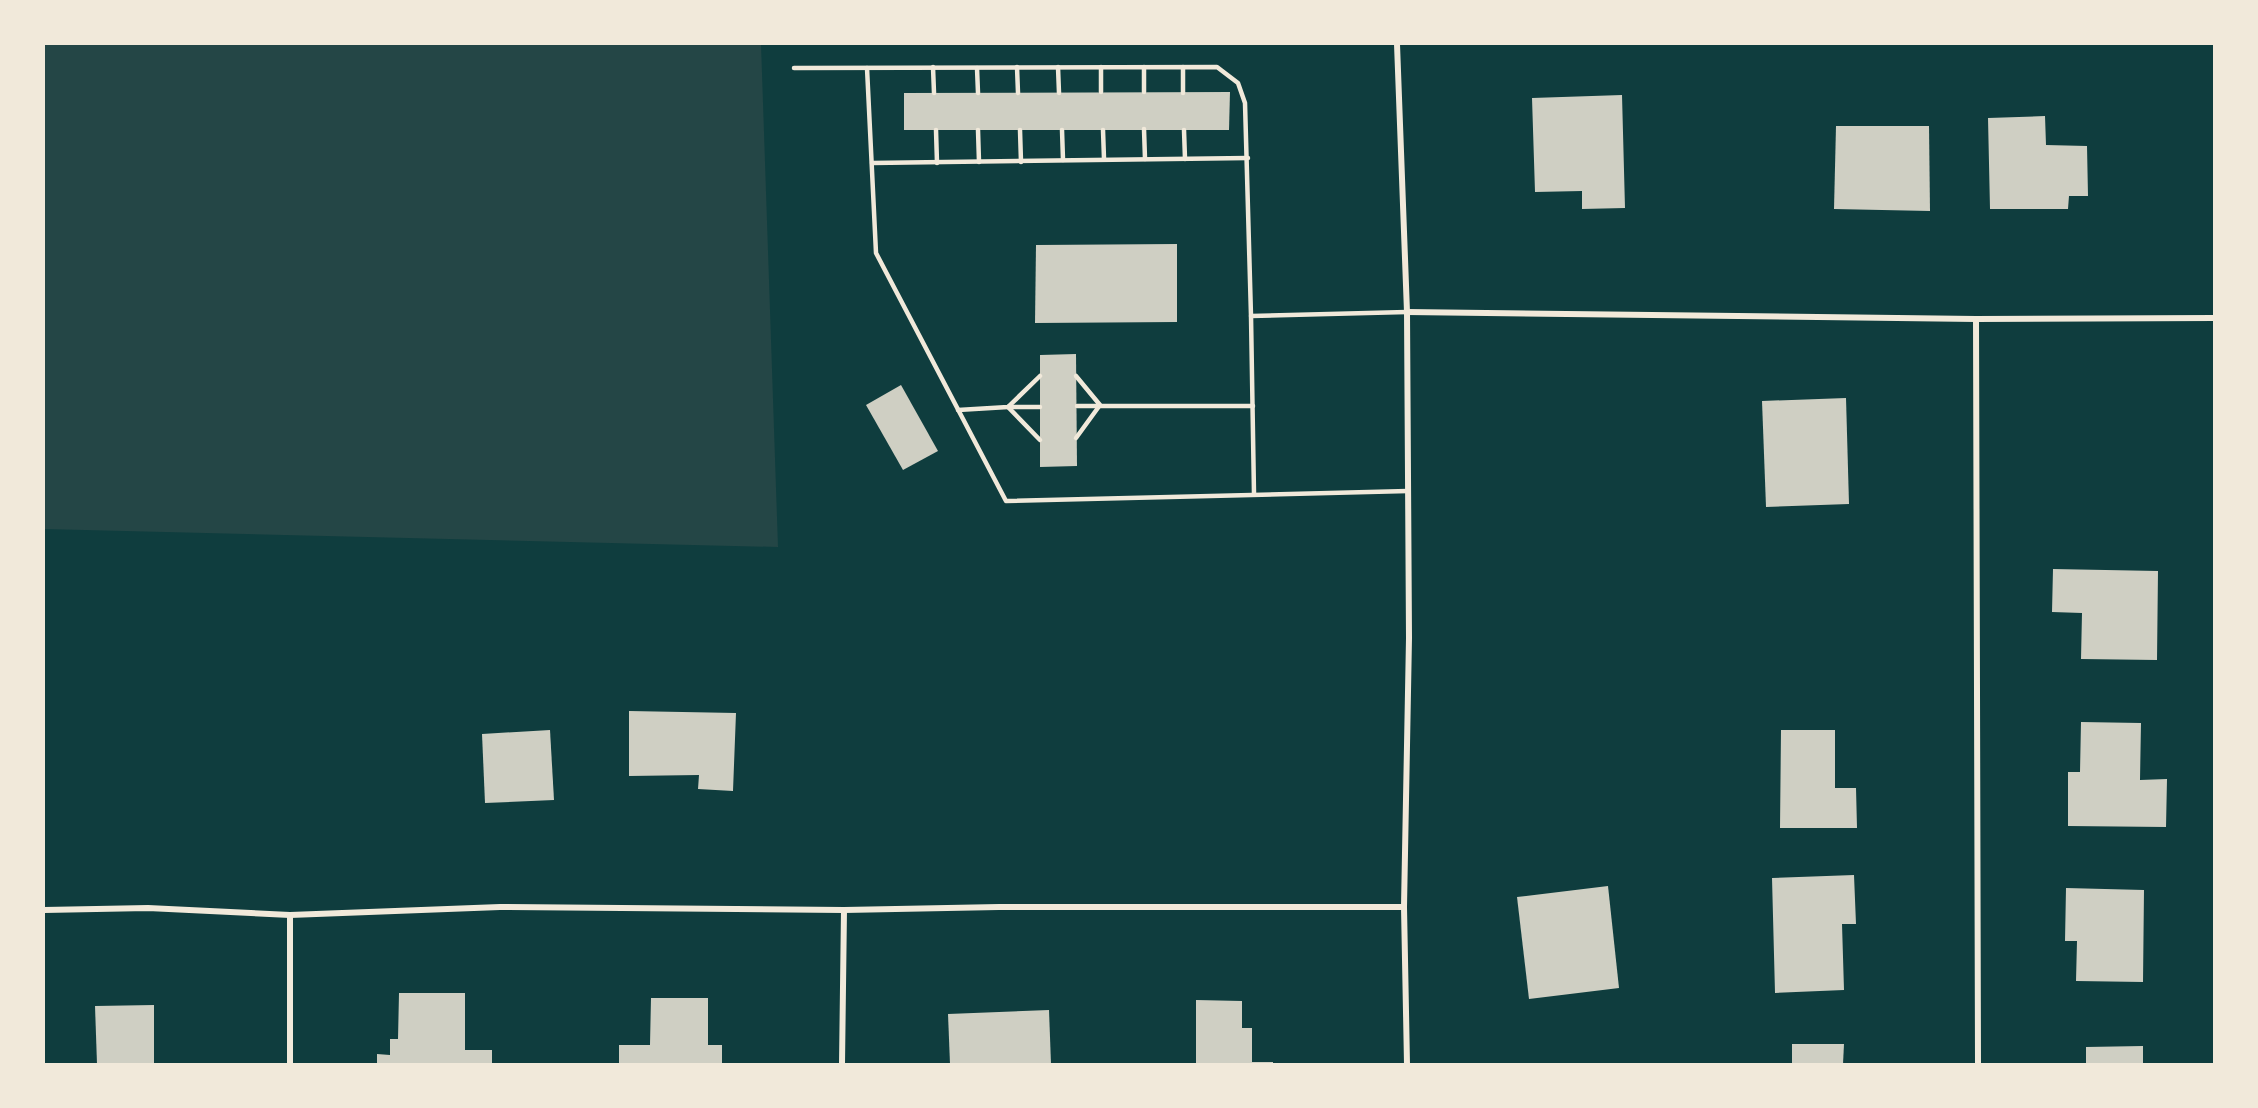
<svg xmlns="http://www.w3.org/2000/svg" width="2258" height="1108" font-family="'PT Sans',sans-serif">
  <rect width="100%" height="100%" fill="#0f3d3e"/>
  <path fill="#244646" d="M44 44H761L778 547 44 529Z"/>
  <g fill="#cfcfc3">
    <path d="M1230 92 1229 130H904V93Z"/>
    <path d="M1622 95 1625 208 1582 209V191L1535 192 1532 98Z"/>
    <path d="M2045 116 2046 145 2087 146 2088 196H2069L2068 209H1990L1988 118Z"/>
    <path d="M1836 126H1929L1930 211 1834 209Z"/>
    <path d="M1177 244V322L1035 323 1036 245Z"/>
    <path d="M1076 354 1077 466 1040 467V355Z"/>
    <path d="M901 385 938 451 903 470 866 405Z"/>
    <path d="M1846 398 1849 504 1766 507 1762 401Z"/>
    <path d="M2053 569 2158 571 2157 660 2081 659 2082 613 2052 612Z"/>
    <path d="M629 711 736 713 733 791 698 789 699 775 629 776Z"/>
    <path d="M2081 722 2141 723 2140 780 2167 779 2166 827 2068 826V772H2080Z"/>
    <path d="M550 730 554 800 485 803 482 734Z"/>
    <path d="M1781 730H1835V788H1856L1857 828H1780Z"/>
    <path d="M1854 875 1856 924H1842L1844 990 1775 993 1772 878Z"/>
    <path d="M1608 886 1619 988 1529 999 1517 897Z"/>
    <path d="M2066 888 2144 890 2143 982 2076 981 2077 941H2065Z"/>
    <path d="M399 993H465V1050H492V1064H377V1054L390 1055V1039H398Z"/>
    <path d="M651 998H708V1045H722V1064H619V1045H650Z"/>
    <path d="M1196 1000 1242 1001V1028H1252V1062H1273V1064H1196Z"/>
    <path d="M154 1005V1064H97L95 1006Z"/>
    <path d="M1049 1010 1051 1064H950L948 1014Z"/>
    <path d="M1792 1044H1844L1843 1064H1792Z"/>
    <path d="M2143 1046V1064H2086V1047Z"/>
  </g>
  <g fill="none" stroke-linecap="round" stroke-linejoin="round">
    <g stroke="#f1e9da" stroke-width="4.5">
      <path d="M933 67 934 93"/>
      <path d="M1017 67 1018 93"/>
      <path d="M1058 67 1059 93"/>
      <path d="M1101 67V92"/>
      <path d="M1144 67V92"/>
      <path d="M1183 67V93"/>
      <path d="M794 68 1217 67 1238 83 1245 103 1251 316 1407 312"/>
      <path d="M867 68 876 253 1006 501 1408 491"/>
      <path d="M977 68 978 93"/>
      <path d="M1144 129 1145 159"/>
      <path d="M936 130 937 163"/>
      <path d="M978 130 979 162"/>
      <path d="M1020 130 1021 162"/>
      <path d="M1062 130 1063 160"/>
      <path d="M1103 130 1104 159"/>
      <path d="M1184 130 1185 159"/>
      <path d="M872 163 1248 158"/>
      <path d="M1251 316 1254 494"/>
      <path d="M1076 376 1100 405 1076 438"/>
      <path d="M1077 406H1253"/>
      <path d="M1008 407 1040 440"/>
      <path d="M1008 407H1040"/>
      <path d="M958 410 1008 407 1040 376"/>
    </g>
    <g stroke="#f1e9da" stroke-width="6">
      <path d="M1397 44 1407 312 1409 638 1404 907 1407 1064"/>
      <path d="M1407 312 1976 319 2214 318"/>
      <path d="M1976 319 1978 1064"/>
      <path d="M44 910 148 908 290 915 500 907 844 910 999 907H1404"/>
      <path d="M290 915V1064"/>
      <path d="M842 1064 844 910"/>
    </g>
  </g>
  <rect width="2258" height="1108" fill="none" stroke="#f1e9da" stroke-width="90"/>
</svg>
